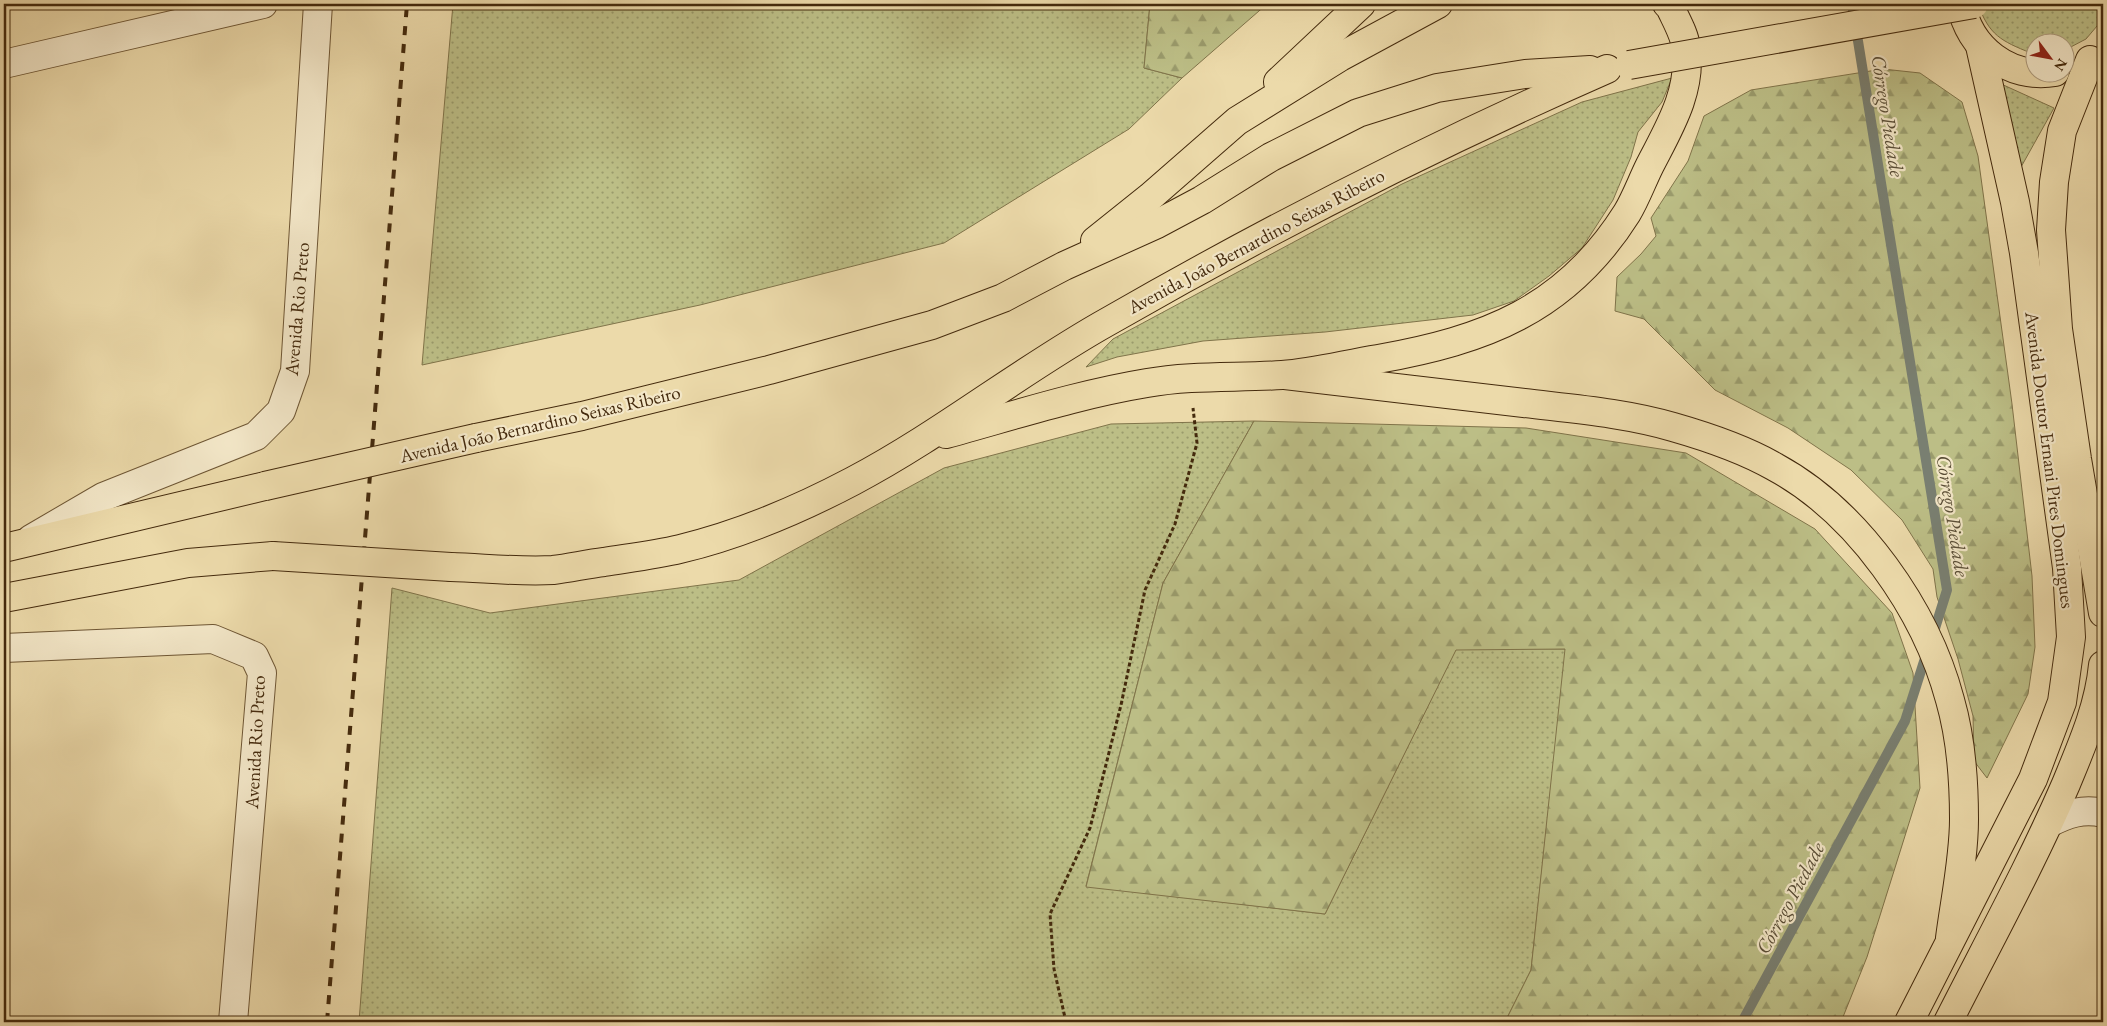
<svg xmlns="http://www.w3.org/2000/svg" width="2107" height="1026" font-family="'EB Garamond',serif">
  <defs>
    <pattern id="grass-dots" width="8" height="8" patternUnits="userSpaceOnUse" patternTransform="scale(1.25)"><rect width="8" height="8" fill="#bcbe86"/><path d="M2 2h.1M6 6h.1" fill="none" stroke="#9a9b6c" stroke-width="1.8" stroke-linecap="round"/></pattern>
    <pattern id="forest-firs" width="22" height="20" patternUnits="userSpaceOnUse" patternTransform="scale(1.25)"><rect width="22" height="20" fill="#bcbe86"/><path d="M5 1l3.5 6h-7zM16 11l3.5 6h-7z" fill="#9a9b6c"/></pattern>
  </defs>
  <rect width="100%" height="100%" fill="#ecdaaa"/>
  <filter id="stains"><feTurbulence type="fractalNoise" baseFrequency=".004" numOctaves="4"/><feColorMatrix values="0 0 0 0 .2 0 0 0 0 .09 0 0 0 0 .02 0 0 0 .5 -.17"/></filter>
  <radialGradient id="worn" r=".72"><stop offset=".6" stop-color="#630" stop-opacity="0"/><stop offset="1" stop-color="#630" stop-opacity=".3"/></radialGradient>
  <g fill="url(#grass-dots)" stroke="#80744a">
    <path d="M453 4H1150L1144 68 1182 78 1129 129 944 243 700 305 422 365Z"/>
    <path d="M1978 4H2103V19L2086 39 2065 50 2064 42H2034V53H2031C2001 41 1989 35 1978 4Z"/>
    <path d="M1672 78 1662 102 1638 132 1631 157 1613 200 1582 248 1549 276 1514 301 1473 315 1325 332 1203 341 1117 357 1086 367 1113 339 1402 184 1582 102Z"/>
    <path d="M1999 83 2054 108 2011 185Z"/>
    <path d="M1254 421 1163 583 1086 886 1325 914 1456 649H1566L1531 970 1505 1022H359L392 588 490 613 739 580 944 468 1111 424Z"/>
  </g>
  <g fill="url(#forest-firs)" stroke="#80744a">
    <path d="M1150 4H1267L1182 78 1144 68Z"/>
    <path d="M1883 69 1920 73 1962 102 1978 156 2012 404 2032 576 2035 647 2028 694 1987 778 1974 761 1973 716 1958 659 1937 597 1933 569 1902 520 1851 470 1788 428 1715 390 1644 319 1615 311 1617 277 1641 254 1656 236 1651 218 1688 161 1704 116 1751 90Z"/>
    <path d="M1254 421 1526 428 1686 453 1815 529 1892 613 1913 673 1920 788 1867 957 1841 1022H1505L1531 970 1565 649 1456 650 1325 914 1086 887 1163 583Z"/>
  </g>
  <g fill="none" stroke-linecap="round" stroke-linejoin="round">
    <g stroke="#797f71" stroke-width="10">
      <path d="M1852 4 1947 590 1932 638"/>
      <path d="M1742 1022 1905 721 1927 652"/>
    </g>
    <defs>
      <g id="minor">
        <path d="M4 64 263 4"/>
        <path d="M31 539 103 497 256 436 281 411 295 371 318 4"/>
        <path d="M4 648 213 639 254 656 262 673 233 1022"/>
        <path d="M2049 823C2067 814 2083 808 2103 813"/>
      </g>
      <g id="major">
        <path d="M1961 4C1969 48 2009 80 2055 72"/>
        <path d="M2090 60 2062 131 2054 182 2051 230 2058 329 2077 459 2103 613"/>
        <path d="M1278 82 1361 4"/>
        <path d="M1095 241 1150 197 1237 121 1340 57 1438 4"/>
        <path d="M1285 375C1364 385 1444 393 1524 403 1574 409 1625 413 1673 427 1708 437 1744 449 1775 467 1858 512 1926 610 1950 700 1961 738 1964 779 1964 819 1964 858 1955 899 1950 938"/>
        <path d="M946 434C1012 416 1080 394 1147 383 1192 375 1237 378 1282 375 1314 373 1346 364 1378 359 1485 340 1566 310 1627 213 1636 198 1642 181 1650 165 1669 128 1692 91 1686 48 1685 35 1676 20 1670 7L1667 4"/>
        <path d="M476 438 582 416 769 370 932 325 1003 298 1064 266 1157 224 1202 200 1271 157 1358 113 1437 88 1525 74 1590 70"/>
        <path d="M4 548 265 486"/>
        <path d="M451 567C484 568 520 572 553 570 570 568 587 564 604 562 629 558 655 555 680 549 738 535 800 509 853 481 942 434 1021 370 1109 321 1271 228 1436 144 1607 69"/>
        <path d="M4 598 188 563 273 556"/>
        <path d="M1909 1022 2033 779 2062 702 2071 637 2067 568 2024 253 2015 202 1980 46"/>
        <path d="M1948 1022C1988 943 2031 865 2066 784 2082 745 2099 707 2103 665"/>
      </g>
    </defs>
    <use href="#minor" stroke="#6e5634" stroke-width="30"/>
    <use href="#major" stroke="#442a0d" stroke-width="30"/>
    <path stroke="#442a0d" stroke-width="3" stroke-dasharray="4 2.5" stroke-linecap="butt" d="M1066 1022 1054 969 1050 914 1090 828 1121 705 1145 590 1175 524 1197 443 1193 408"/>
    <use href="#minor" stroke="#f3e7c8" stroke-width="28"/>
    <use href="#major" stroke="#ecdaaa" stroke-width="28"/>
    <path stroke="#442a0d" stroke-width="4" stroke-dasharray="9 9" stroke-linecap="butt" d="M327 1022 407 4"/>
    <defs>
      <g id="major-bridge">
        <path d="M1629 65 1974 4"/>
        <path d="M265 486 476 438"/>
        <path d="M273 556 451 567"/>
      </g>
    </defs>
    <use href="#major-bridge" stroke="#442a0d" stroke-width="30" stroke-linecap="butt"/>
    <use href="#major-bridge" stroke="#ecdaaa" stroke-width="28"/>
  </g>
  <g text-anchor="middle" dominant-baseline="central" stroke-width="4.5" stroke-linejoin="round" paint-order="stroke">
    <g font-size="19" fill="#442a0d" stroke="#f3e7c8">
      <text transform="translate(1256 241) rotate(-28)">Avenida João Bernardino Seixas Ribeiro</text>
      <text transform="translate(297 309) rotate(-85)">Avenida Rio Preto</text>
      <text transform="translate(540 424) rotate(-13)">Avenida João Bernardino Seixas Ribeiro</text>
      <text transform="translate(2050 460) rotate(83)">Avenida Doutor Ernani Pires Domingues</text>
      <text transform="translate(255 742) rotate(-87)">Avenida Rio Preto</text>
    </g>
    <g font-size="20" font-style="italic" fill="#5a4e37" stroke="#f3e7c8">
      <text transform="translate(1888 116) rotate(81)">Córrego Piedade</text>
      <text transform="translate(1953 516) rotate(81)">Córrego Piedade</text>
      <text transform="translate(1790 898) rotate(-62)">Córrego Piedade</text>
    </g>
  </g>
  <rect width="2107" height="1026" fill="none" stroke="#ecdaaa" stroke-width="20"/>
  <rect x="5" y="5" width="2097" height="1016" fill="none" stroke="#442a0d" stroke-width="2.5"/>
  <rect x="10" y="10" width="2087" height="1006" fill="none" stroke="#442a0d"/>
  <g transform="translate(2050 58) rotate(122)"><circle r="24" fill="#f3e7c8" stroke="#ad9b7d"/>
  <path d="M0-4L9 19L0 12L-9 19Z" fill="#8f2418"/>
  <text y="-8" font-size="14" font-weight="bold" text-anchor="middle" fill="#442a0d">N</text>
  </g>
  <rect width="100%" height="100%" filter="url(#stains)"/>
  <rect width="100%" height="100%" fill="url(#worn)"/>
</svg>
